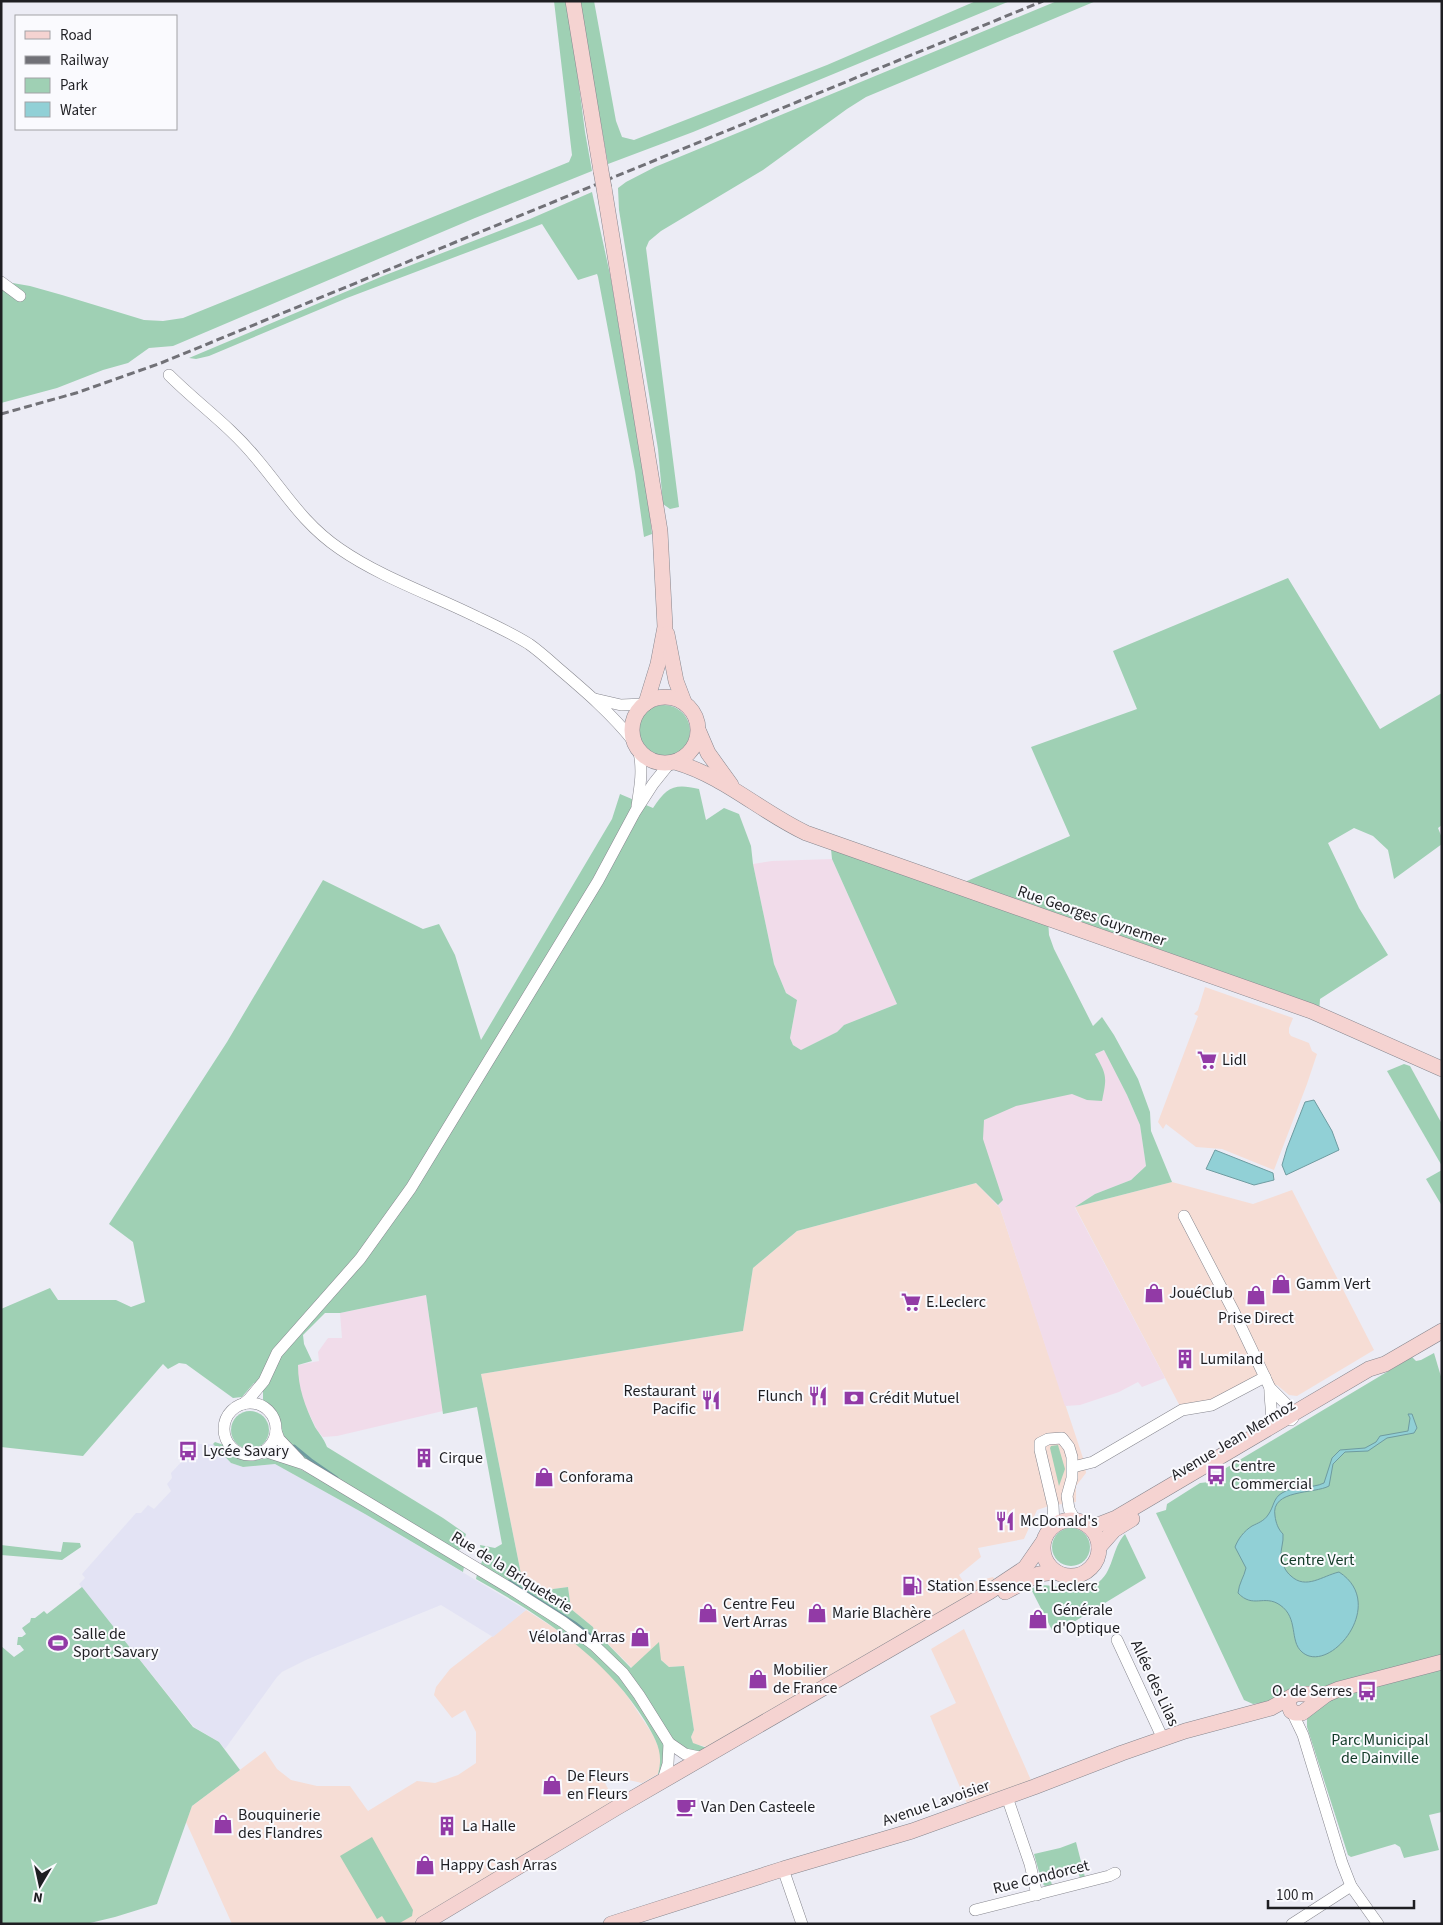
<svg xmlns="http://www.w3.org/2000/svg" width="1443" height="1925" font-family="'Source Sans 3',sans-serif">
  <rect width="100%" height="100%" fill="#ececf5"/>
  <g fill="#f6ddd5">
    <path d="M1205 987 1293 1018 1289 1028V1033L1291 1036 1309 1043 1312 1051 1317 1054 1307 1084 1274 1170 1222 1149 1196 1147 1166 1124 1163 1129 1158 1122 1198 1016 1194 1014 1198 1010Z"/>
    <path d="M1172 1182 1253 1204 1292 1190 1374 1350 1297 1396 1289 1395 1277 1385 1270 1388 1265 1378 1241 1389 1182 1410 1075 1207Z"/>
    <path d="M976 1183 1000 1208 1085 1464 1086 1473 1076 1486V1502L1049 1506 1037 1510 1024 1539 978 1548 981 1557 959 1575 965 1584 993 1577 1001 1590 716 1757 704 1746 693 1744 691 1737 694 1730 684 1666 669 1667 660 1659 659 1643 632 1668 594 1630 593 1627 571 1609 568 1587 538 1591 522 1579 481 1374 743 1331 753 1268 797 1231Z"/>
    <path d="M526 1610 573 1640 610 1674 628 1697 653 1735 661 1753V1761L658 1774 642 1783 615 1777 605 1783 620 1812 430 1924H232L186 1822 192 1806 265 1751 277 1769 291 1780 317 1786H350L368 1811 417 1781 435 1783 458 1775 476 1763V1732L465 1710 452 1718 434 1695 436 1687 450 1669Z"/>
    <path d="M964 1629 1034 1787 970 1811 930 1716 956 1703 931 1649Z"/>
  </g>
  <g fill="#f1dcea">
    <path d="M832 859 897 1004 844 1025 837 1032 801 1050 793 1045 790 1038 797 1000 786 993 774 964 753 864 772 861Z"/>
    <path d="M1105 1050 1127 1095 1140 1125 1146 1166 1131 1180 1095 1194 1075 1208 1165 1378 1142 1387 1138 1382 1119 1392 1080 1405 1065 1406 1000 1208 976 1183 979 1099Z"/>
    <path d="M426 1295 443 1411 337 1436 323 1437 317 1430 304 1403 298 1383V1365L319 1361 318 1352 328 1338H342L340 1313Z"/>
  </g>
  <path fill="#e3e3f4" d="M198 1444H213L231 1463 243 1467 275 1464 365 1514 526 1610 493 1637 441 1605 308 1659 282 1672 277 1677 225 1749 219 1742 194 1727 79 1584 85 1578 82 1574 136 1513H141L148 1505 154 1509 171 1491 167 1484 172 1478 171 1473Z"/>
  <g fill="#9fd0b4">
    <path d="M554 1H568L585 132 592 171 475 218 173 346 149 348 128 363 103 370 57 388 1 403V281L30 286 62 295 144 320 163 321 183 318 569 162 572 155Z"/>
    <path d="M579 1H594L616 121 622 137 634 140 827 65 976 1H1010L693 132 608 164Z"/>
    <path d="M1057 1H1096L866 97 847 109 763 170 661 231 649 241 646 248 679 507 670 509 663 504 658 449 619 210 618 188 626 182 655 167Z"/>
    <path d="M592 192 611 279 649 509 652 534 644 537 635 472 598 277 597 274 578 280 542 224 347 298 209 356 196 359 189 358 383 276 530 219Z"/>
    <path d="M1288 578 1380 729 1442 693V825L1438 828 1442 838V844L1394 879 1388 850 1373 836 1354 828 1328 843 1359 908 1388 955 1320 999 1319 1014 1048 919 1049 935 1054 949 1093 1026 1102 1017 1114 1035 1138 1079 1150 1112 1151 1131 1172 1182 1075 1207 1095 1194 1131 1180 1146 1166 1140 1125 1127 1095 1104 1050 1095 1054C1107 1075 1107 1077 1102 1101L1087 1100 1072 1094 1016 1106 984 1120 983 1139 1003 1200 998 1205 976 1183 797 1231 753 1268 743 1331 481 1374 522 1579 538 1591 568 1587 571 1609 593 1627 594 1630 631 1668 659 1642 661 1660 669 1667 684 1666 694 1730 691 1737 693 1743 707 1748 704 1758 670 1744 666 1772 658 1774C664 1752 656 1740 645 1721 605 1656 541 1616 476 1579L478 1569 483 1560 480 1545 495 1548 502 1544 477 1407 443 1414 426 1295 340 1313H325L303 1335 304 1344 312 1361 298 1365C298 1388 305 1406 315 1427 320 1435 323 1437 327 1447L443 1518 466 1534 462 1548 455 1553 320 1470 299 1454 276 1431 275 1421 270 1412 264 1407 263 1402V1381L254 1383 242 1397 233 1398 186 1364 179 1363 168 1369 163 1364 83 1456 1 1447V1309L50 1288 58 1300H116L131 1307 145 1302 133 1242 109 1224 227 1042 323 880 423 929 439 924 455 955 481 1040 612 819 620 794 653 808C667 787 674 783 699 789L706 820 724 808 739 814 751 846 753 864 774 964 786 993 797 1000 790 1038 793 1045 801 1050 837 1032 844 1025 897 1004 832 859 831 849 962 888 967 881 1070 836 1031 747 1137 709 1113 651Z"/>
    <circle cx="664" cy="731" r="26"/>
    <path d="M1404 1064 1410 1066 1442 1124V1166L1387 1071Z"/>
    <path d="M1442 1170V1206L1426 1179Z"/>
    <path d="M1434 1353 1442 1380V1658L1262 1703 1253 1704 1244 1700 1156 1513 1166 1510 1167 1504 1200 1483 1209 1482 1221 1475V1471L1412 1357 1416 1361 1421 1360Z"/>
    <circle cx="250" cy="1430" r="19"/>
    <path d="M215 1442 224 1445 236 1457 251 1461 274 1457 294 1466 316 1477 456 1562 464 1567 463 1572 365 1514 275 1464 243 1467 231 1463 213 1444Z"/>
    <path d="M1058 1445 1065 1469 1059 1486 1050 1448 1051 1446Z"/>
    <circle cx="1071" cy="1547" r="19"/>
    <path d="M1125 1534 1146 1578 1054 1634 1031 1589C1050 1577 1071 1599 1096 1584 1114 1573 1111 1549 1125 1534Z"/>
    <path d="M63 1542 80 1543 81 1547 62 1560 1 1555V1545L61 1552Z"/>
    <path d="M82 1587 193 1727 219 1742 240 1770 192 1806 157 1904 115 1917 86 1924H1V1646L14 1657 24 1650 20 1645H17L18 1637H22L26 1634 22 1628 30 1622 31 1618H35L44 1611 47 1614Z"/>
    <path d="M1442 1669V1812L1429 1815 1439 1850 1404 1858 1400 1847 1395 1844 1351 1857 1348 1855 1307 1727V1715L1315 1707 1341 1696Z"/>
    <path d="M372 1837 413 1910 412 1916 398 1924H387L382 1916 377 1919 340 1856Z"/>
    <path d="M1076 1842 1085 1877 1080 1878 1078 1871 1050 1878 1052 1885 1045 1886 1042 1883 1034 1854 1060 1848Z"/>
  </g>
  <g fill="#91d0d6" stroke="#6e9ba0">
    <path d="M1314 1100 1332 1131 1339 1150 1286 1175 1282 1165 1287 1148 1305 1102Z"/>
    <path d="M1215 1150 1273 1173 1274 1180 1254 1185 1206 1169Z"/>
    <path d="M1408 1414H1412L1417 1428 1414 1433 1387 1438 1368 1451 1345 1452 1333 1464 1329 1486C1315 1494 1270 1489 1275 1516 1276 1523 1278 1529 1283 1534 1284 1542 1280 1550 1281 1558 1283 1565 1285 1571 1291 1576 1306 1590 1322 1576 1339 1572 1389 1604 1329 1676 1302 1652 1289 1641 1299 1618 1280 1605 1264 1594 1253 1609 1238 1593 1239 1583 1244 1577 1246 1568L1235 1547C1238 1539 1244 1531 1252 1526 1258 1523 1264 1521 1268 1515 1274 1507 1273 1498 1282 1493 1294 1485 1312 1489 1324 1483L1332 1458 1340 1450 1365 1448 1376 1442 1380 1436 1408 1431 1410 1418Z"/>
  </g>
  <g fill="none" stroke-linecap="round" stroke-linejoin="round">
    <g stroke="#6e9ba0" stroke-width="3">
      <path d="M294 1446 311 1460 337 1478"/>
      <path d="M509 1581 575 1623 599 1642"/>
    </g>
    <defs>
      <g id="street">
        <path d="M1 282 20 296"/>
        <path d="M169 375C198 404 230 426 256 458 284 491 303 524 340 549 382 578 433 595 479 618 496 626 513 634 529 644 539 651 549 660 558 668 585 691 612 714 634 742"/>
        <path d="M595 699 621 705 644 704"/>
        <path d="M637 806C640 787 643 771 639 752"/>
        <path d="M1184 1216 1234 1312 1270 1388 1286 1404 1292 1414 1293 1418 1291 1420"/>
        <circle cx="250" cy="1429" r="26"/>
        <path d="M243 1404 249 1399 264 1381 277 1353 360 1259 411 1188 598 881 635 812 653 784 669 764"/>
        <path d="M1268 1429C1275 1417 1269 1401 1270 1388"/>
        <path d="M276 1431 279 1439 299 1460"/>
        <path d="M264 1451 304 1464 508 1587 563 1622 594 1645 623 1673 639 1695 669 1743 685 1754 704 1758"/>
        <path d="M1073 1467 1093 1462 1182 1410 1212 1405 1265 1377"/>
        <path d="M1054 1525 1053 1505 1040 1450V1443L1048 1439 1062 1438 1069 1447 1072 1457V1478L1067 1496 1069 1509 1075 1520"/>
        <path d="M1117 1640 1163 1739"/>
        <path d="M1292 1712 1303 1735 1342 1863 1351 1886 1378 1924"/>
        <path d="M662 1783 668 1764 669 1743"/>
        <path d="M1007 1797 1030 1864 1037 1895"/>
        <path d="M783 1869 802 1924"/>
        <path d="M975 1910 1109 1876 1115 1873"/>
        <path d="M1292 1924 1351 1886"/>
      </g>
      <g id="secondary">
        <path d="M573 1 601 171"/>
        <path d="M604 188 660 531 665 627 658 664 646 703"/>
        <path d="M667 634 676 681 684 702"/>
        <circle cx="665" cy="730" r="33"/>
        <path d="M699 732 708 753 731 785"/>
        <path d="M675 762C724 776 761 812 806 833L1311 1011 1442 1069"/>
        <circle cx="1071" cy="1548" r="28"/>
        <path d="M1089 1526 1098 1525 1116 1518 1369 1369 1385 1364 1442 1331"/>
        <path d="M1099 1547 1114 1530 1132 1519"/>
        <path d="M1005 1592 1039 1574 1056 1572"/>
        <path d="M1290 1698 1288 1703 1291 1711 1295 1713H1302L1327 1694 1339 1689 1442 1662"/>
        <path d="M423 1924 616 1808 989 1592 1025 1568 1043 1542"/>
        <path d="M611 1924 783 1869 912 1831 1034 1787 1122 1753 1185 1731 1271 1708 1296 1694H1327"/>
      </g>
    </defs>
    <use href="#street" stroke="#86868e" stroke-width="12"/>
    <use href="#secondary" stroke="#86868e" stroke-width="16"/>
    <use href="#street" stroke="#fff" stroke-width="11"/>
    <use href="#secondary" stroke="#f5d3d1" stroke-width="15"/>
    <path stroke="#717177" stroke-width="3" stroke-dasharray="8 4" stroke-linecap="butt" d="M1 414 76 393 161 363 1043 1"/>
    <defs>
      <path id="secondary-bridge" d="M601 171 604 188"/>
    </defs>
    <use href="#secondary-bridge" stroke="#86868e" stroke-width="16" stroke-linecap="butt"/>
    <use href="#secondary-bridge" stroke="#f5d3d1" stroke-width="15"/>
  </g>
  <defs>
    <symbol id="supermarket-bare" viewBox="-9 -9 18 18"><path d="M-6-5.5h2.5l.6 2H6L4.5 2H-2.5L-4.4-4H-6ZM-1.5 3.2a1.3 1.3 0 1 0 .1 0ZM3 3.2a1.3 1.3 0 1 0 .1 0Z" fill="#923aa6" stroke="#fafafe" stroke-width="2.5" paint-order="stroke"/></symbol>
    <symbol id="shop-bare" viewBox="-9 -9 18 18"><path d="M-5-2.5h2.3a2.7 3.5 0 0 1 5.4 0H5L5.5 6h-11ZM-1.5-2.5h3a1.5 2.3 0 0 0-3 0Z" fill="#923aa6" stroke="#fafafe" stroke-width="2.5" paint-order="stroke"/></symbol>
    <symbol id="building-bare" viewBox="-9 -9 18 18"><path d="M-4-6H4V6H1V3H-1V6H-4ZM-2.5-4.3h1.7v1.8h-1.7ZM.8-4.3h1.7v1.8H.8ZM-2.5-1h1.7V.8h-1.7ZM.8-1h1.7V.8H.8Z" fill="#923aa6" stroke="#fafafe" stroke-width="2.5" paint-order="stroke"/></symbol>
    <symbol id="restaurant-bare" viewBox="-9 -9 18 18"><path d="M-5-6h1v4h1v-4h1v4h1v-4h1v5L-1.5 .5V6h-2V.5L-5-1ZM5-6V6H3V1.5H1.5Q1.5-4 5-6Z" fill="#923aa6" stroke="#fafafe" stroke-width="2.5" paint-order="stroke"/></symbol>
    <symbol id="bank-bare" viewBox="-9 -9 18 18"><path d="M-6-4H6V4H-6ZM0-2.3a2.3 2.3 0 1 0 0 4.6a2.3 2.3 0 1 0 0-4.6Z" fill="#923aa6" stroke="#fafafe" stroke-width="2.5" paint-order="stroke"/></symbol>
    <symbol id="bus-bare" viewBox="-9 -9 18 18"><path d="M-5-6H5V4H4V6H2V4H-2V6H-4V4H-5ZM-3.5-4V0h7V-4ZM-3.5 1.2v1.5H-2V1.2ZM2 1.2v1.5H3.5V1.2Z" fill="#923aa6" stroke="#fafafe" stroke-width="2.5" paint-order="stroke"/></symbol>
    <symbol id="fuel-bare" viewBox="-9 -9 18 18"><path d="M-5.5-6h7V0h2V4h1.3V-2.5L3-4.5l.8-.8L6-3V5H2.5V1h-1V6h-7ZM-4.2-4.7v3.2H.2V-4.7Z" fill="#923aa6" stroke="#fafafe" stroke-width="2.5" paint-order="stroke"/></symbol>
    <symbol id="stadium-bare" viewBox="-9 -9 18 18"><path d="M0-5a6.5 5 0 1 0 0 10a6.5 5 0 1 0 0-10ZM-3.5-1.8h7v3.6h-7Z" fill="#923aa6" stroke="#fafafe" stroke-width="2.5" paint-order="stroke"/></symbol>
    <symbol id="cafe-bare" viewBox="-9 -9 18 18"><path d="M-5.5-4.5H6V0H3Q3 3.5 0 3.5H-2.5Q-5.5 3.5-5.5 0ZM3-3.2v2h1.7v-2ZM-6 4.5H4V6H-6Z" fill="#923aa6" stroke="#fafafe" stroke-width="2.5" paint-order="stroke"/></symbol>
  </defs>
  <g fill-rule="evenodd">
    <use href="#supermarket-bare" x="1193" y="1046" width="28" height="28"/>
    <use href="#shop-bare" x="1267" y="1270" width="28" height="28"/>
    <use href="#shop-bare" x="1140" y="1279" width="28" height="28"/>
    <use href="#shop-bare" x="1242" y="1281" width="28" height="28"/>
    <use href="#supermarket-bare" x="897" y="1288" width="28" height="28"/>
    <use href="#building-bare" x="1171" y="1345" width="28" height="28"/>
    <use href="#restaurant-bare" x="804" y="1382" width="28" height="28"/>
    <use href="#bank-bare" x="840" y="1384" width="28" height="28"/>
    <use href="#restaurant-bare" x="697" y="1386" width="28" height="28"/>
    <use href="#bus-bare" x="174" y="1437" width="28" height="28"/>
    <use href="#building-bare" x="410" y="1444" width="28" height="28"/>
    <use href="#bus-bare" x="1202" y="1461" width="28" height="28"/>
    <use href="#shop-bare" x="530" y="1463" width="28" height="28"/>
    <use href="#restaurant-bare" x="991" y="1507" width="28" height="28"/>
    <use href="#fuel-bare" x="898" y="1572" width="28" height="28"/>
    <use href="#shop-bare" x="694" y="1599" width="28" height="28"/>
    <use href="#shop-bare" x="803" y="1599" width="28" height="28"/>
    <use href="#shop-bare" x="1024" y="1605" width="28" height="28"/>
    <use href="#shop-bare" x="626" y="1623" width="28" height="28"/>
    <use href="#stadium-bare" x="44" y="1629" width="28" height="28"/>
    <use href="#shop-bare" x="744" y="1665" width="28" height="28"/>
    <use href="#bus-bare" x="1353" y="1677" width="28" height="28"/>
    <use href="#shop-bare" x="538" y="1771" width="28" height="28"/>
    <use href="#cafe-bare" x="672" y="1793" width="28" height="28"/>
    <use href="#shop-bare" x="209" y="1810" width="28" height="28"/>
    <use href="#building-bare" x="433" y="1812" width="28" height="28"/>
    <use href="#shop-bare" x="411" y="1851" width="28" height="28"/>
  </g>
  <g text-anchor="middle" dominant-baseline="central" stroke-width="4" stroke-linejoin="round" paint-order="stroke">
    <g font-size="16" fill="#1e1e22" stroke="#fafafe">
      <text transform="translate(1092 916) rotate(19)">Rue Georges Guynemer</text>
      <text transform="translate(1233 1440) rotate(-31)">Avenue Jean Mermoz</text>
      <text transform="translate(512 1572) rotate(32)">Rue de la Briqueterie</text>
      <text transform="translate(1155 1683) rotate(65)">Allée des Lilas</text>
      <text transform="translate(936 1803) rotate(-19)">Avenue Lavoisier</text>
      <text transform="translate(1041 1877) rotate(-14)">Rue Condorcet</text>
    </g>
    <g font-size="16" fill="#1e1e22" stroke="#fafafe" text-anchor="start">
      <text x="1222" y="1060">Lidl</text>
      <text x="1296" y="1284">Gamm Vert</text>
      <text x="1169" y="1293">JouéClub</text>
      <text x="926" y="1302">E.Leclerc</text>
      <text x="1256" y="1318" text-anchor="middle">Prise Direct</text>
      <text x="1200" y="1359">Lumiland</text>
      <text x="696" y="1391" text-anchor="end">Restaurant<tspan x="696" dy="18">Pacific</tspan></text>
      <text x="803" y="1396" text-anchor="end">Flunch</text>
      <text x="869" y="1398">Crédit Mutuel</text>
      <text x="203" y="1451">Lycée Savary</text>
      <text x="439" y="1458">Cirque</text>
      <text x="1231" y="1466">Centre<tspan x="1231" dy="18">Commercial</tspan></text>
      <text x="559" y="1477">Conforama</text>
      <text x="1020" y="1521">McDonald's</text>
      <text x="927" y="1586">Station Essence E. Leclerc</text>
      <text x="723" y="1604">Centre Feu<tspan x="723" dy="18">Vert Arras</tspan></text>
      <text x="1053" y="1610">Générale<tspan x="1053" dy="18">d'Optique</tspan></text>
      <text x="832" y="1613">Marie Blachère</text>
      <text x="73" y="1634">Salle de<tspan x="73" dy="18">Sport Savary</tspan></text>
      <text x="625" y="1637" text-anchor="end">Véloland Arras</text>
      <text x="773" y="1670">Mobilier<tspan x="773" dy="18">de France</tspan></text>
      <text x="1352" y="1691" text-anchor="end">O. de Serres</text>
      <text x="567" y="1776">De Fleurs<tspan x="567" dy="18">en Fleurs</tspan></text>
      <text x="701" y="1807">Van Den Casteele</text>
      <text x="238" y="1815">Bouquinerie<tspan x="238" dy="18">des Flandres</tspan></text>
      <text x="462" y="1826">La Halle</text>
      <text x="440" y="1865">Happy Cash Arras</text>
    </g>
    <g font-size="16" fill="#123a27" stroke="#fafafe">
      <text x="1317" y="1560">Centre Vert</text>
      <text x="1380" y="1740">Parc Municipal<tspan x="1380" dy="18">de Dainville</tspan></text>
    </g>
  </g>
  <rect width="1443" height="1925" fill="none" stroke="#1e1e22" stroke-width="5"/>
  <rect x="15" y="15" width="162" height="115" fill="#fafafe" stroke="#a2a2a6"/>
  <rect x="25" y="31" width="25" height="8" fill="#f5d3d1" stroke="#a2a2a6"/>
  <text x="60" y="40" font-size="15" fill="#1e1e22">Road</text>
  <rect x="25" y="56" width="25" height="8" fill="#717177" stroke="#a2a2a6"/>
  <text x="60" y="65" font-size="15" fill="#1e1e22">Railway</text>
  <rect x="25" y="78" width="25" height="15" fill="#9fd0b4" stroke="#a2a2a6"/>
  <text x="60" y="90" font-size="15" fill="#1e1e22">Park</text>
  <rect x="25" y="102" width="25" height="15" fill="#91d0d6" stroke="#a2a2a6"/>
  <text x="60" y="115" font-size="15" fill="#1e1e22">Water</text>
  <g transform="translate(40 1885) rotate(189)" stroke="#fafafe" stroke-width="4" paint-order="stroke">
  <path d="M0-4L9 19L0 12L-9 19Z" fill="#1e1e22"/>
  <text y="-8" font-size="14" font-weight="bold" text-anchor="middle" fill="#1e1e22">N</text>
  </g>
  <path d="M1268 1900v8h146v-8" fill="none" stroke="#1e1e22" stroke-width="2.5"/>
  <text x="1276" y="1900" font-size="15" fill="#1e1e22" stroke="#fafafe" stroke-width="4" paint-order="stroke">100 m</text>
</svg>
